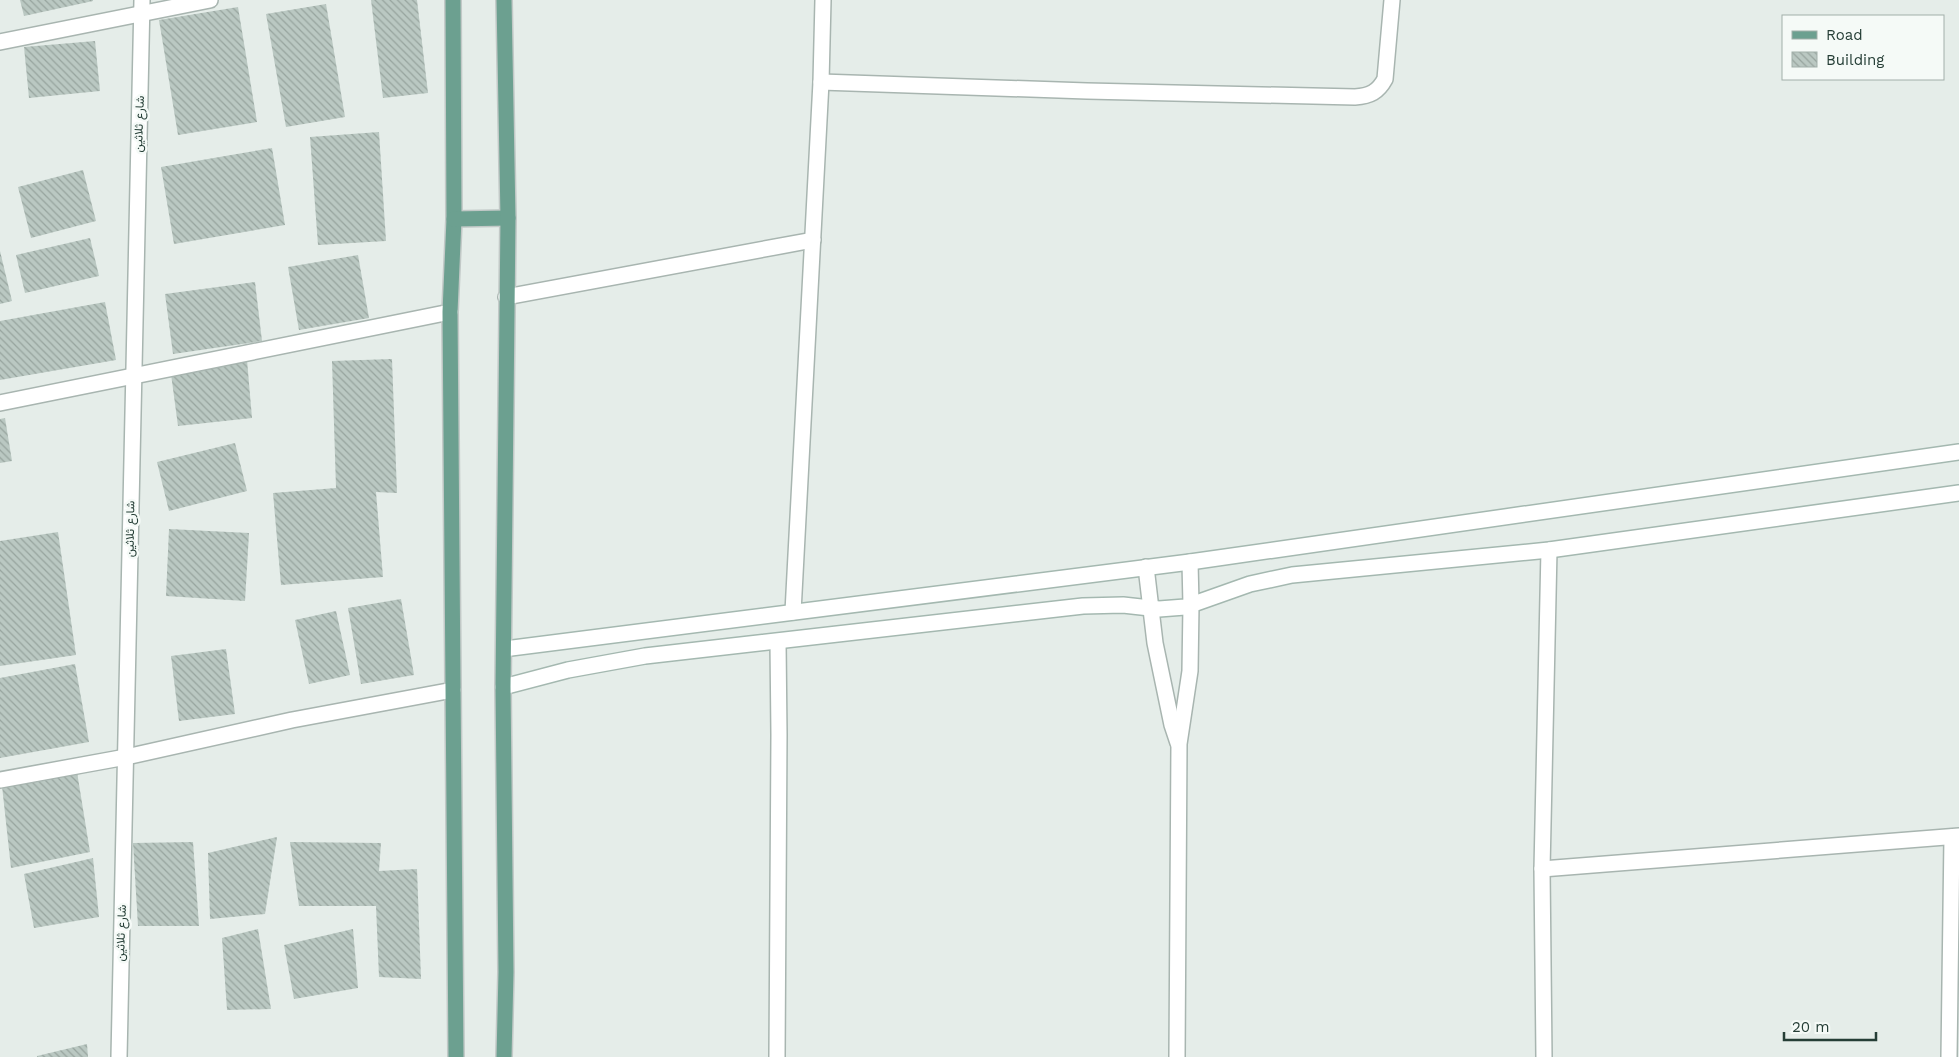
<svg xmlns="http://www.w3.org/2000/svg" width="1959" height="1057" font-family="'Work Sans',Vazirmatn,sans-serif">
  <defs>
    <pattern id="building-back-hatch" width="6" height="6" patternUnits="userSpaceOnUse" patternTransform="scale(1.25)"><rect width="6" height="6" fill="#bac8c2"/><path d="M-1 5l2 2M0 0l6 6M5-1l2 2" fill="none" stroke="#97a49e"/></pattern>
  </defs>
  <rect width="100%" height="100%" fill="#e5ede9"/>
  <g fill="url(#building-back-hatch)">
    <path d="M20 0H93V1L24 16Z"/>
    <path d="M371 0H417L428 93 383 98Z"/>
    <path d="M326 4 345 117 286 127 266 14Z"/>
    <path d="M238 7 257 122 178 135 159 20Z"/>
    <path d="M95 41 100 91 29 98 24 47Z"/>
    <path d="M379 132 386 241 318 245 310 137Z"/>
    <path d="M272 148 285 225 174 244 161 167Z"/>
    <path d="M83 170 96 221 31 238 18 187Z"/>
    <path d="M90 238 99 276 25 293 16 255Z"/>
    <path d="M0 251 12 301 0 304Z"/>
    <path d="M358 255 369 318 299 330 288 267Z"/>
    <path d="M255 282 262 341 173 354 165 294Z"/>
    <path d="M105 302 116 360 0 380V321Z"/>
    <path d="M392 359 397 493 376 492 383 577 281 585 273 493 336 488 332 361Z"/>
    <path d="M247 360 252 418 178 426 171 374Z"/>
    <path d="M5 418 12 461 0 463V419Z"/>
    <path d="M235 443 247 491 169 511 157 462Z"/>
    <path d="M169 529 249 533 245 601 166 596Z"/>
    <path d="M58 532 76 655 0 666V541Z"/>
    <path d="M401 599 414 675 361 684 348 608Z"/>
    <path d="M336 611 350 675 309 684 295 620Z"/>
    <path d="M226 649 235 714 179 721 171 656Z"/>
    <path d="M75 664 89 742 0 758V678Z"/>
    <path d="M77 772 90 852 11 868 2 786Z"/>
    <path d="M277 837 265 914 210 919 208 853Z"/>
    <path d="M193 842 199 926H138L133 843Z"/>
    <path d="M290 842 381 843 379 871 417 869 421 979 379 977 376 906H299Z"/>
    <path d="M93 858 99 917 34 928 24 874Z"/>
    <path d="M258 929 271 1009 227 1010 222 938Z"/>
    <path d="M353 929 358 988 294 999 284 945Z"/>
    <path d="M87 1044 88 1057H37V1056Z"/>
  </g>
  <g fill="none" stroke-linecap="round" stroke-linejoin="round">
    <defs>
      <g id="street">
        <path d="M0 42 210 0"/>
        <path d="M821 82 1087 91 1355 97C1370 96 1378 92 1385 79L1392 0"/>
        <path d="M506 297 813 240"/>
        <path d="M0 403 450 312"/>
        <path d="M1146 567 1155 643 1172 725 1178 743"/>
        <path d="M793 612 821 82 823 0"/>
        <path d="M0 780 126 757 292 720 453 690"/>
        <path d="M1542 869 1959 836"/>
        <path d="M119 1057 142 0"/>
        <path d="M777 1057 779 735 778 642"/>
        <path d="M1177 1057 1179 744 1190 671 1191 605 1190 562"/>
        <path d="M1544 1057 1542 869 1549 550"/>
        <path d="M1949 1057 1952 837"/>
      </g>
      <g id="secondary">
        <path d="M504 649 1190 562 1959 452"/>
        <path d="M503 687 568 670 645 656 1083 606 1123 605 1159 609 1185 607 1250 584 1292 575 1549 550 1959 493"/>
      </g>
      <g id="primary">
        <path d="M453 0 454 219 450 312 456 1057"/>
        <path d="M454 219 508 218"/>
        <path d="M504 1057 506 972 503 687 508 218 504 0"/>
      </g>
    </defs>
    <use href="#street" stroke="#a8b5b0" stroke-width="18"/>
    <use href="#secondary" stroke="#a4b8b0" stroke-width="18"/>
    <use href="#primary" stroke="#c2c9c7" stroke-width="18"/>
    <use href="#street" stroke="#fff" stroke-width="15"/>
    <use href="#secondary" stroke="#fff" stroke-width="15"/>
    <use href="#primary" stroke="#6ca090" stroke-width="15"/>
  </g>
  <g text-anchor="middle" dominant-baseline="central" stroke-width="5" stroke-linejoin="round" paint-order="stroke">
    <g font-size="12" fill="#253e36" stroke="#f5faf7">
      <text transform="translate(139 124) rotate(-88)">شارع ثلاثين</text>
      <text transform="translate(130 529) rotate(-89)">شارع ثلاثين</text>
      <text transform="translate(121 933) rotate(-88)">شارع ثلاثين</text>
    </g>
  </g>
  <rect x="1782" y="15" width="162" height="65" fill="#f5faf7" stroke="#a2afaa"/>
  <rect x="1792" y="31" width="25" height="8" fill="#6ca090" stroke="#a2afaa"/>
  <text x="1826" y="40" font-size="15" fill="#253e36">Road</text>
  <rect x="1792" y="52" width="25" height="15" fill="url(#building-back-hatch)" stroke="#a2afaa"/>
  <text x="1826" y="65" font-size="15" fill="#253e36">Building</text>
  <path d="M1784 1032v8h92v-8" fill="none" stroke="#253e36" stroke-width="2.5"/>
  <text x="1792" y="1032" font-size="15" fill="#253e36" stroke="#f5faf7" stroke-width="4" paint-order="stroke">20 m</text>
</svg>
